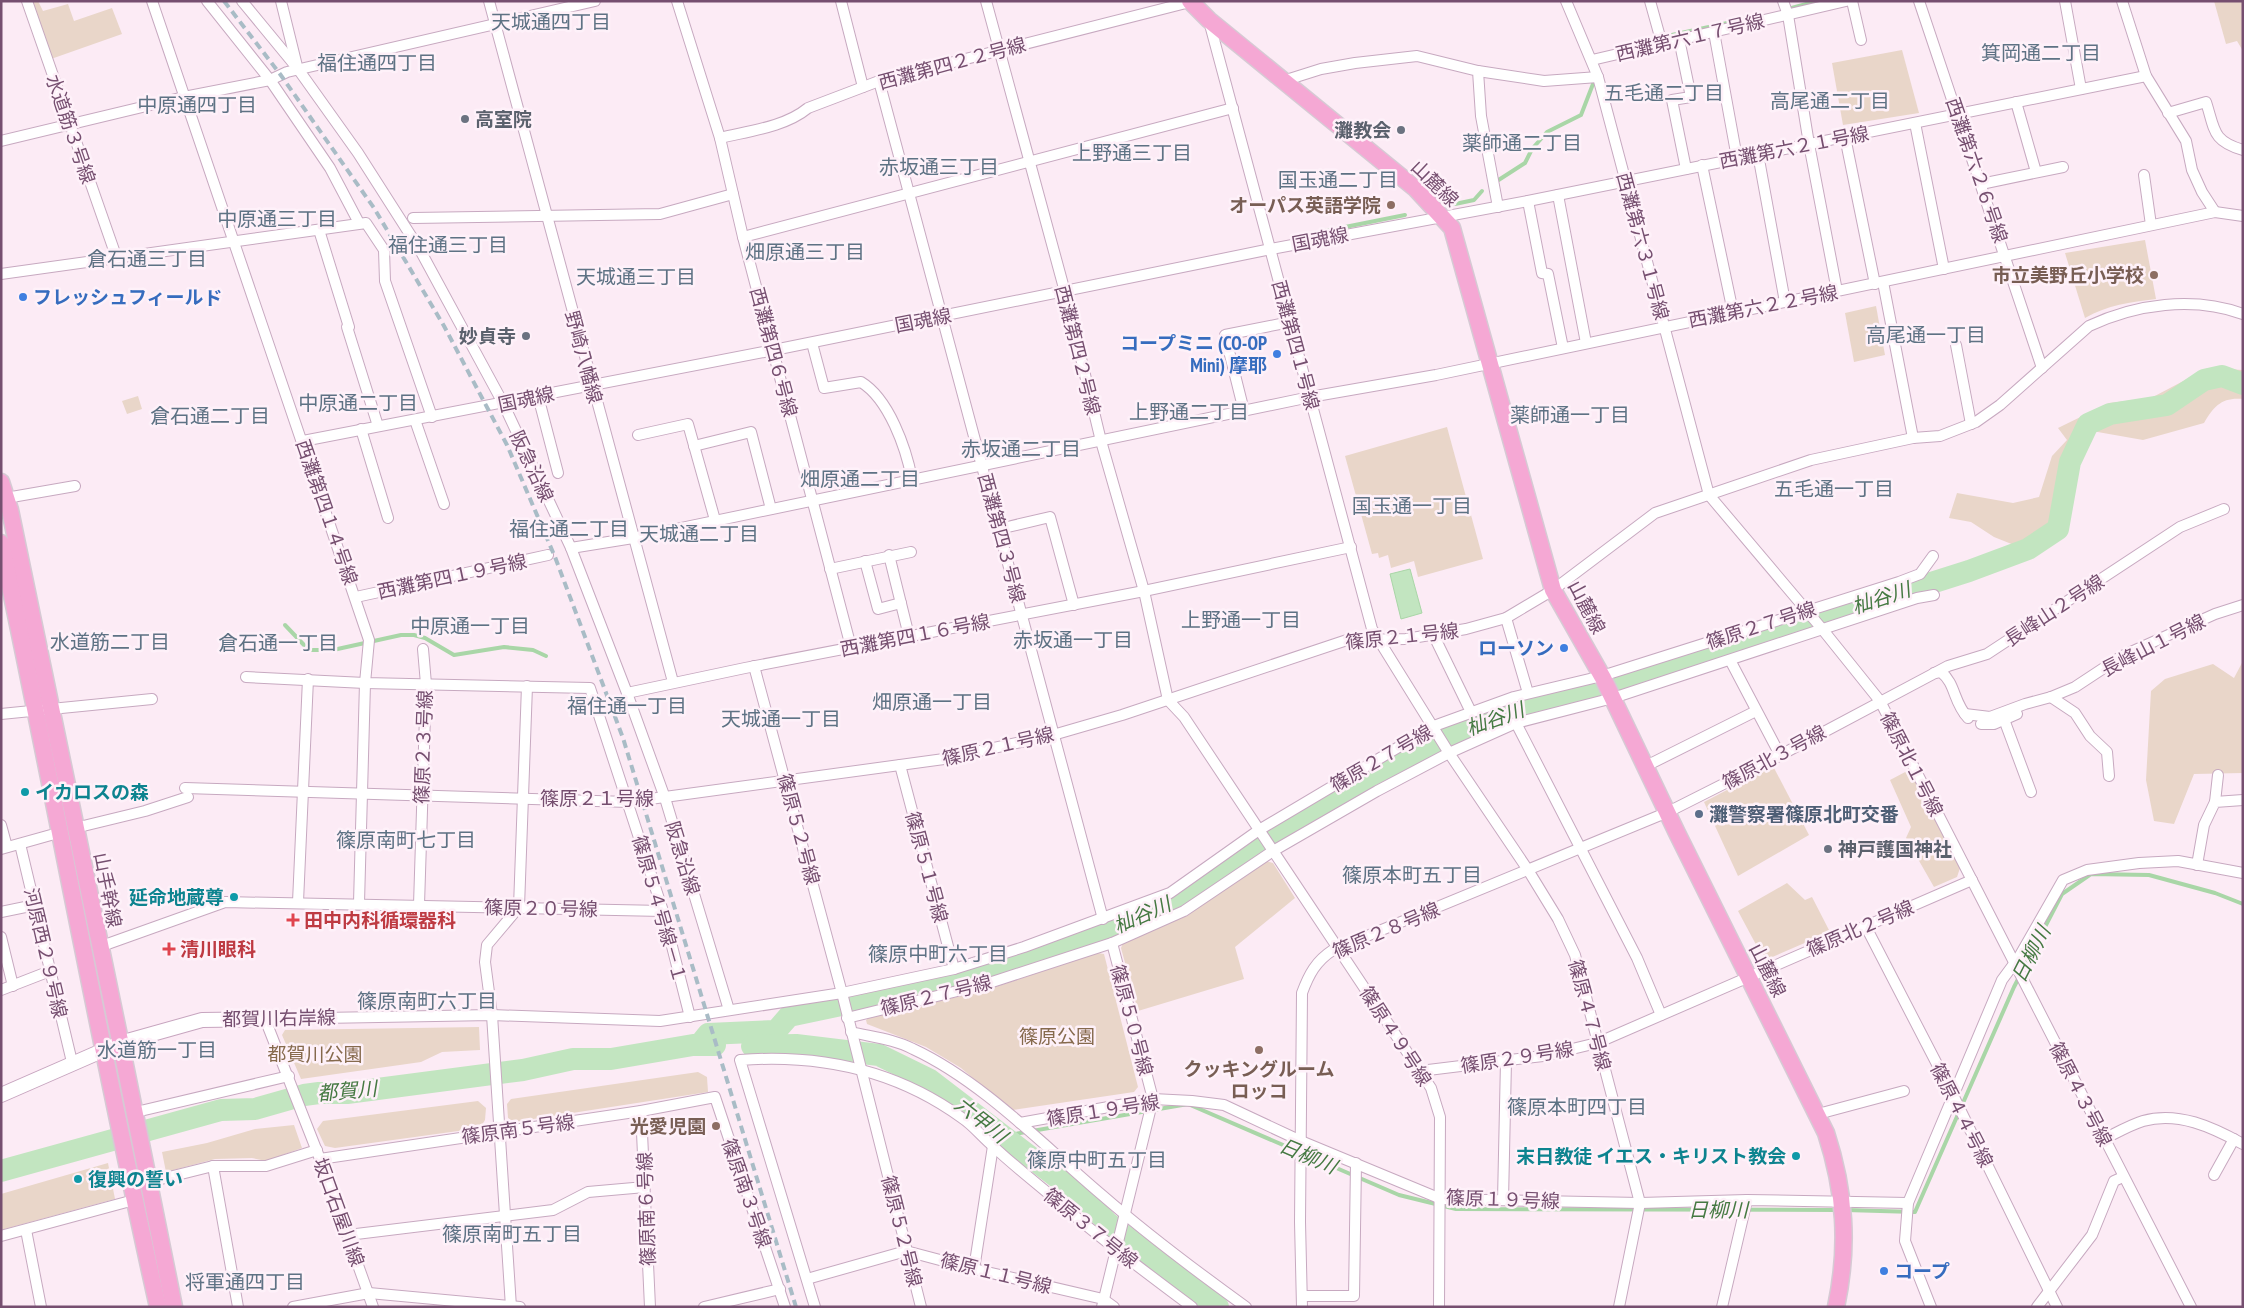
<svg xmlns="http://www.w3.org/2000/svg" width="2244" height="1308" font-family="'PT Sans Narrow','Noto Sans JP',sans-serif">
  <rect width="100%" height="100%" fill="#fcebf5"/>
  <g fill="#e9d6c9">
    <path d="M30 1H38L43 11 68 4 74 21 112 8 122 34 51 59Z"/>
    <path d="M2214 1H2243V51L2237 41 2226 44Z"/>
    <path d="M1902 50 1919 113 1843 125 1832 63Z"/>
    <path d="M2145 240 2156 299C2130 302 2108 305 2085 318L2065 253Z"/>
    <path d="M1876 306 1885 355 1854 362 1845 313Z"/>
    <path d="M2208 368 2243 370V399C2222 397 2214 406 2204 423L2143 440 2092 431 2075 433 2065 458 2073 483 2068 517 2050 535 2014 545 1994 537 1971 522 1949 518 1957 493 2013 503 2039 497 2052 456 2067 440 2058 428 2109 403 2151 398Z"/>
    <path d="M138 396 142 409 127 414 122 401Z"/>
    <path d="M1447 427 1483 559 1418 577 1414 561 1391 568 1388 555 1379 558 1378 553 1372 554 1345 456Z"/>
    <path d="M2243 661V773L2194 774 2174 824 2154 821 2146 780 2151 691 2165 679 2213 664 2234 678Z"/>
    <path d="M1773 766 1809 835 1738 876 1704 802Z"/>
    <path d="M1909 770 1960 868 1957 877 1934 887 1906 838 1911 827 1890 780Z"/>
    <path d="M1266 861 1273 863 1295 898 1235 947 1244 979 1138 1011 1121 948 1123 943 1188 915Z"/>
    <path d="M1787 883 1805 900 1812 897 1830 932 1770 958 1761 954 1738 911Z"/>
    <path d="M1098 953 1104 954 1138 1087 1134 1092 1013 1110 1007 1107 961 1068 926 1047 867 1024 866 1020 870 1017 983 991Z"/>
    <path d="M479 1027 480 1050 442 1052 421 1062 301 1079 282 1035 285 1030Z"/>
    <path d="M698 1072 707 1077 708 1092 514 1122 508 1118 507 1104 511 1099Z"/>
    <path d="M478 1101 486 1108 485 1120 480 1128 335 1148 325 1146 317 1129 323 1121Z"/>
    <path d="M294 1125 302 1148 266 1161 252 1158 215 1159 166 1172 162 1152 207 1143 255 1129Z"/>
    <path d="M108 1163 115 1199 1 1230V1194Z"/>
  </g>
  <path fill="#c2e5c0" stroke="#a9d6a7" d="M1410 569 1422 613 1401 619 1390 574Z"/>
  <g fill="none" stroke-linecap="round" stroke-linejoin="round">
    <g stroke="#a9d6a7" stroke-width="4">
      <path d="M1788 9 1817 1"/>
      <path d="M1621 46 1755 17"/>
      <path d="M1497 181 1525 163 1532 149 1547 132 1581 115 1593 84"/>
      <path d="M1455 204 1474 200 1482 191"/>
      <path d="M1315 233 1405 215"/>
      <path d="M285 625 304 645"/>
      <path d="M311 650H333L401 635H414L425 638 454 655 504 647 533 650 546 656"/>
      <path d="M1003 1136 1188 1104 1399 1195 1456 1209 1837 1210"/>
      <path d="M1846 1210 1915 1212 2014 987 2062 894 2091 874 2149 875 2215 893 2243 904"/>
    </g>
    <g stroke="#c2e5c0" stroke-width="22">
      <path d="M700 1044 708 1034 776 1031 789 1016 936 985 1125 925 1165 908 1278 831 1370 776 1456 733 1529 706 1591 691 1969 571 2028 549 2058 529 2070 462 2088 424 2110 414 2167 405 2204 380 2222 376 2243 384"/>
      <path d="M752 1046 796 1045 879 1055 930 1080 1084 1198 1108 1223 1218 1307"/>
      <path d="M1 1171 221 1110 255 1109 304 1095 319 1093H347L523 1070 573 1059H611L693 1045H715"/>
    </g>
    <defs>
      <g id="street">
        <path d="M27 1 116 256"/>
        <path d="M152 1 369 640 365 683 359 903"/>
        <path d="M207 1 270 80 330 168 359 223"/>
        <path d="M242 1 298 69 358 153 420 250 503 403 571 548 627 693 665 798 729 1010"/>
        <path d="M281 1 297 66"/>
        <path d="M489 1 673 682"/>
        <path d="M677 1 720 138 743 237 851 647"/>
        <path d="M841 1 863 87"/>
        <path d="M986 1 1065 292 1101 441 1144 591 1168 700 1184 717 1431 1088 1440 1117 1439 1307"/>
        <path d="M1566 1 1598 77 1709 495 1823 630 1880 701 2191 1307"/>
        <path d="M1650 1 1662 44"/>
        <path d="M1783 1 1788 15 1809 144 1837 291"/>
        <path d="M1852 1 1861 40"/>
        <path d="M1919 1 2042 368"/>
        <path d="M2065 1 2081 89"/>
        <path d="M2122 1 2146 76 2186 141 2192 170 2202 192 2215 212"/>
        <path d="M1209 21 1372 629 1449 753 1528 870 1558 919 1575 955 1640 1203 1619 1307"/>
        <path d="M1714 32 1737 158"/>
        <path d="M1679 39 1691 97 1672 100 1686 169"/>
        <path d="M1592 60 1846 1"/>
        <path d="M1478 71 1544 81 1598 77"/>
        <path d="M879 81 1103 919"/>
        <path d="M1283 81 1321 69 1355 63 1417 56 1478 71 1481 116 1498 207"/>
        <path d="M2016 102 2036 172"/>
        <path d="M2168 113 2206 102C2215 130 2212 141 2243 150"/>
        <path d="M1915 123 1944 269"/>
        <path d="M1845 137 1875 284"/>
        <path d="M720 138C749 131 785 127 808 108L879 81 1190 2"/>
        <path d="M1 141 184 97 270 80 287 72 595 1"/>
        <path d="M1758 154 1785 302"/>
        <path d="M1702 165 1733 312"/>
        <path d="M2144 175 2151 225"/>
        <path d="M1981 184 2063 167"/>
        <path d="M1558 195 1586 343"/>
        <path d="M1528 201 1542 273 1548 274 1563 348"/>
        <path d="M413 218 660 214 733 194"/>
        <path d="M319 230 349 327"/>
        <path d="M743 237 1233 108"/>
        <path d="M1 274 366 223 384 250 385 281 432 417"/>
        <path d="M1883 282 1913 438"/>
        <path d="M347 327 378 426"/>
        <path d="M812 343 824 388 861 382C889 399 906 448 912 479"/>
        <path d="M1956 345 1971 424"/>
        <path d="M538 396 558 473"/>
        <path d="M1244 411 1225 335 1290 322"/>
        <path d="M415 420 444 504"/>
        <path d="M361 429 388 518"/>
        <path d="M638 435 688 424 715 520"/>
        <path d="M303 441 774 350 1271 249 1528 201 2146 76"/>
        <path d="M694 446 751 432 771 509"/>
        <path d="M6 498 75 486"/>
        <path d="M999 529 1050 517 1074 605"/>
        <path d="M571 548 633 538 1310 397 1436 375 2215 212 2243 216"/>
        <path d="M889 555 909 636"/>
        <path d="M865 561 878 609 901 603"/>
        <path d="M830 569 911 552"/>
        <path d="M356 597 548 555"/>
        <path d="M1506 618 1528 693"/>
        <path d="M1433 634 1471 712"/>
        <path d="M1730 660 1780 755"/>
        <path d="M754 666 842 993 921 1307"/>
        <path d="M1934 673 1941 672C1956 684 1953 702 1968 718"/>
        <path d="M246 677 365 683 590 688 663 911 690 1017"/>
        <path d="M627 693 745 668 1144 591 1351 547"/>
        <path d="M2051 697 2075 713 2090 736 2107 752 2109 776"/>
        <path d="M1 714 152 699"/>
        <path d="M1965 714 1990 717 2025 704 2051 697 2075 687 2122 656 2215 614 2243 605"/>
        <path d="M2002 714 2031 792"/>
        <path d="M1516 723 1637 958 1661 1015"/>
        <path d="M1981 724H1994L2017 714"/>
        <path d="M900 765 954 969"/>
        <path d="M1646 766 1756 711"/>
        <path d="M185 788 628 802 944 759 1053 735 1122 715 1347 640 1406 639 1466 629 1506 618 1553 590 1655 513 1811 460 1913 438 1940 436 1976 422 2000 405 2089 326C2136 304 2193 296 2243 314"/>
        <path d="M2215 802 2218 775"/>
        <path d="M1 825 7 847"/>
        <path d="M75 828 145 811 188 797"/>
        <path d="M20 844 72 1062"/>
        <path d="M1 849 58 833"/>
        <path d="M2197 865 2204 825 2215 802 2243 800"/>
        <path d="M298 902 308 679"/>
        <path d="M419 905 426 684 423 649"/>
        <path d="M1 912 35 905"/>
        <path d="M1865 925 1954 1097 2057 1307"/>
        <path d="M1 937 13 986"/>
        <path d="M99 947 225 902 663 911"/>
        <path d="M1 990 50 971"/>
        <path d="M847 1018 986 984 1112 943 1184 911 1273 851 1377 791 1449 753 1516 723 1613 698 1917 598 1934 595"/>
        <path d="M851 1032C872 1037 894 1039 913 1049 982 1081 1044 1146 1102 1195 1148 1235 1196 1271 1246 1307"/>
        <path d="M1420 1071 1543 1056 1597 1043 1972 880"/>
        <path d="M641 1111 650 1307"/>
        <path d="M136 1112 289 1076"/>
        <path d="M1818 1114 1904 1091"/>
        <path d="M1020 1123 1153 1099 1192 1101 1224 1105 1301 1141 1441 1199 1640 1203 1747 1200 1908 1203"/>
        <path d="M2104 1139C2116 1133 2130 1125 2143 1121 2178 1111 2212 1127 2243 1144"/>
        <path d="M320 1159 641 1111 715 1097 785 1307"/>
        <path d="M213 1166 238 1307"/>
        <path d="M2214 1175 2234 1139"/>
        <path d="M149 1182 213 1166H266L317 1150"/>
        <path d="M1503 1200 1506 1061"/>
        <path d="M26 1230 41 1307"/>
        <path d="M348 1235 553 1210 588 1192 645 1187"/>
        <path d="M1 1236 134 1200"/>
        <path d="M974 1269 993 1146"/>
        <path d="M807 1279 906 1251 974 1269 1103 1299 1114 1307"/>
        <path d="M1302 1296H1354L1356 1163"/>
        <path d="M293 1307 369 1293 520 1307"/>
        <path d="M373 1307 320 1159 265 1019 492 1015 660 1021 842 993 954 969 1024 947 1170 893 1259 830 1434 726 1514 697 1602 676 1899 582 1920 574 1933 556"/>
        <path d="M511 1307 492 1015 485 962 487 945 519 907 527 686"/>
        <path d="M704 1307 780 1289"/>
        <path d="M815 1307 740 1060C820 1054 896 1070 962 1118 973 1125 982 1137 993 1146 1013 1165 1035 1182 1056 1200 1101 1239 1144 1271 1192 1307"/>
        <path d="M1102 1307 1153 1099 1112 943"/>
        <path d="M1302 1307 1300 1222 1302 993C1309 974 1316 961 1333 950L1668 812 1775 758 1948 666 1987 654 2180 527 2224 509"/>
        <path d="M1722 1307 1747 1200"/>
        <path d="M1931 1307 1905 1241 1908 1203 2002 980 2019 957 2063 880 2087 870 2139 863 2178 861 2243 873"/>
        <path d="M2037 1307 2092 1235 2114 1181 2123 1177"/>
      </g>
      <path id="secondary" d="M1 1095 120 1043 202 1020 265 1019"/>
      <g id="primary">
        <path d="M1190 1 1209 20 1416 189 1452 228 1553 590 1603 678 1677 833 1826 1133C1845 1191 1849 1246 1836 1307"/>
        <path d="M1 482 10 510C65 776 121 1041 174 1307"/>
        <path d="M1 543C55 798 101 1053 158 1307"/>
      </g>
    </defs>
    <use href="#street" stroke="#c7a9c0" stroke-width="12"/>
    <use href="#secondary" stroke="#c7a5bf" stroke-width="16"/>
    <use href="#primary" stroke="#d6cad4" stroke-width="19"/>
    <use href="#street" stroke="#fff" stroke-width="10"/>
    <use href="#secondary" stroke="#fff" stroke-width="14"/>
    <use href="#primary" stroke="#f5a8d4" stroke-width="16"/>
    <path stroke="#a9bcc6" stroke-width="4" stroke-dasharray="8 5" stroke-linecap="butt" d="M224 1 280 74 374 208 444 326 507 445 555 557 623 738 796 1307"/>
  </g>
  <g fill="#6b7280" stroke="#fef1f9" stroke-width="2">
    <circle cx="465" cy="119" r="5"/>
    <circle cx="1401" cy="130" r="5"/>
    <circle cx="526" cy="336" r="5"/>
    <circle cx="1828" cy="849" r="5"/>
  </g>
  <g fill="#8d6e63" stroke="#fef1f9" stroke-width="2">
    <circle cx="1391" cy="205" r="5"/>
    <circle cx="2154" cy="275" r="5"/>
    <circle cx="1259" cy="1050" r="5"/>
    <circle cx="716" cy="1126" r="5"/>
  </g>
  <g fill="#3f7fe0" stroke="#fef1f9" stroke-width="2">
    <circle cx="23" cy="297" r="5"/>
    <circle cx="1277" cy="354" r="5"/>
    <circle cx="1564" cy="648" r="5"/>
    <circle cx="1884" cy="1271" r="5"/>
  </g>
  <g fill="#0f9aa8" stroke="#fef1f9" stroke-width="2">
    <circle cx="25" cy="792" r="5"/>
    <circle cx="234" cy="897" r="5"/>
    <circle cx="1796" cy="1156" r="5"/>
    <circle cx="78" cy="1179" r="5"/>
  </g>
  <circle fill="#5c6f8a" stroke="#fef1f9" stroke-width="2" cx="1699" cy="814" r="5"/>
  <g fill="#e0444e" stroke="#fef1f9" stroke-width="2">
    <path d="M290.5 912.5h5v5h5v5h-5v5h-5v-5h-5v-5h5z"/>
    <path d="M166.5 941.5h5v5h5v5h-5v5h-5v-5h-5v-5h5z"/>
  </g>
  <g text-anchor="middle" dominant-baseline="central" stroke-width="5" stroke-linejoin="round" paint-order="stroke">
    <g font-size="19" fill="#764f70" stroke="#fef1f9">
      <text transform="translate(1690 37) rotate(-13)">西灘第六１７号線</text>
      <text transform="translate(952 63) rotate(-15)">西灘第四２２号線</text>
      <text transform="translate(71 129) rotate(71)">水道筋３号線</text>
      <text transform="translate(1794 147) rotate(-11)">西灘第六２１号線</text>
      <text transform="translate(1977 170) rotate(71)">西灘第六２６号線</text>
      <text transform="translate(1435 183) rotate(44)">山麓線</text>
      <text transform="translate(1320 239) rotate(-11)">国魂線</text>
      <text transform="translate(1643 246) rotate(75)">西灘第六３１号線</text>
      <text transform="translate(1763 306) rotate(-11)">西灘第六２２号線</text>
      <text transform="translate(923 320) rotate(-11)">国魂線</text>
      <text transform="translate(1296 345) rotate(75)">西灘第四１号線</text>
      <text transform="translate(1078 350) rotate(76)">西灘第四２号線</text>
      <text transform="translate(774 352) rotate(75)">西灘第四６号線</text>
      <text transform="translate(584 357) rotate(75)">野崎八幡線</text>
      <text transform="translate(526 399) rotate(-12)">国魂線</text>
      <text transform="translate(532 466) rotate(65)">阪急沿線</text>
      <text transform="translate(327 512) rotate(71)">西灘第四１４号線</text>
      <text transform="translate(1002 538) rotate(75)">西灘第四３号線</text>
      <text transform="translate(452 576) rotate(-12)">西灘第四１９号線</text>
      <text transform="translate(1587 607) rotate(62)">山麓線</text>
      <text transform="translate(2054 610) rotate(-33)">長峰山２号線</text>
      <text transform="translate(1761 625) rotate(-18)">篠原２７号線</text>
      <text transform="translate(915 635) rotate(-11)">西灘第四１６号線</text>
      <text transform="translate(1402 636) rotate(-6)">篠原２１号線</text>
      <text transform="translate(2153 645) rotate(-27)">長峰山１号線</text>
      <text transform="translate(998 746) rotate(-13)">篠原２１号線</text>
      <text transform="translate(423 747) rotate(-88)">篠原２３号線</text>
      <text transform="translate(1774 757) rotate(-28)">篠原北３号線</text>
      <text transform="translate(1381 758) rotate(-30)">篠原２７号線</text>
      <text transform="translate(1912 764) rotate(63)">篠原北１号線</text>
      <text x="597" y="798">篠原２１号線</text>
      <text transform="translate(799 829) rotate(75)">篠原５２号線</text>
      <text transform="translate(683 858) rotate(73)">阪急沿線</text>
      <text transform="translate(927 867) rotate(75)">篠原５１号線</text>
      <text transform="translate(108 890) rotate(79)">山手幹線</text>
      <text transform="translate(541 908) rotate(1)">篠原２０号線</text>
      <text transform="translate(660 909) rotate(74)">篠原５４号線－１</text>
      <text transform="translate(1860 928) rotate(-23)">篠原北２号線</text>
      <text transform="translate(1386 930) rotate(-23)">篠原２８号線</text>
      <text transform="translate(46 953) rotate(77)">河原西２９号線</text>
      <text transform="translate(1768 970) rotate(63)">山麓線</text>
      <text transform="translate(936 995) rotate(-14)">篠原２７号線</text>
      <text transform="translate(1590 1015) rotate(75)">篠原４７号線</text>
      <text transform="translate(279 1018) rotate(-1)">都賀川右岸線</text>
      <text transform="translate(1132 1020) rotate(75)">篠原５０号線</text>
      <text transform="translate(1396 1036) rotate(57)">篠原４９号線</text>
      <text transform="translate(1517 1057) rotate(-9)">篠原２９号線</text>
      <text transform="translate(2081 1094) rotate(63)">篠原４３号線</text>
      <text transform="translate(1103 1110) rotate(-9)">篠原１９号線</text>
      <text transform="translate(1962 1115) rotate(63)">篠原４４号線</text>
      <text transform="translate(518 1129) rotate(-8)">篠原南５号線</text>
      <text transform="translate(747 1193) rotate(71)">篠原南３号線</text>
      <text transform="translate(1503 1199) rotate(2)">篠原１９号線</text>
      <text transform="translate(646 1209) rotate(-92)">篠原南６号線</text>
      <text transform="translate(339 1212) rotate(70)">坂口石屋川線</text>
      <text transform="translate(1091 1228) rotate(39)">篠原３７号線</text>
      <text transform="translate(902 1231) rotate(76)">篠原５２号線</text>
      <text transform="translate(996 1273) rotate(14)">篠原１１号線</text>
    </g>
    <g font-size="19" font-weight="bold" fill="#5b616d" stroke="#fef1f9" text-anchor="start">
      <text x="475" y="119">高室院</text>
      <text x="1391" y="130" text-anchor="end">灘教会</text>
      <text x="516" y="336" text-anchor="end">妙貞寺</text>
      <text x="1838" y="849">神戸護国神社</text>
    </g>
    <g font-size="19" font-weight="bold" fill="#785e54" stroke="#fef1f9" text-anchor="end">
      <text x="1381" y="205">オーパス英語学院</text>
      <text x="2144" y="275">市立美野丘小学校</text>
      <text x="1259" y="1069" text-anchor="middle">クッキングルーム<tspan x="1259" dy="22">ロッコ</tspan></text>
      <text x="706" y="1126">光愛児園</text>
    </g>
    <g font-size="19" font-weight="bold" fill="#366cbe" stroke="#fef1f9" text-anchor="start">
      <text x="33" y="297">フレッシュフィールド</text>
      <text x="1267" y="343" text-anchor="end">コープミニ (CO-OP<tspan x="1267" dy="22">Mini) 摩耶</tspan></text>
      <text x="1554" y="648" text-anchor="end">ローソン</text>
      <text x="1894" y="1271">コープ</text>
    </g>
    <g font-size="19" font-weight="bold" fill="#0d838f" stroke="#fef1f9" text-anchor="start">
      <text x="35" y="792">イカロスの森</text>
      <text x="224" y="897" text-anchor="end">延命地蔵尊</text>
      <text x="1786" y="1156" text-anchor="end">末日教徒 イエス・キリスト教会</text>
      <text x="88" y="1179">復興の誓い</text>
    </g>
    <g font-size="19" font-weight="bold" fill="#4e5e75" stroke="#fef1f9" text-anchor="start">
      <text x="1709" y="814">灘警察署篠原北町交番</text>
    </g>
    <g font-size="19" font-weight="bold" fill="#be3a42" stroke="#fef1f9" text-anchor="start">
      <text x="304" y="920">田中内科循環器科</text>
      <text x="180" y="949">清川眼科</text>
    </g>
    <g font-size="19" fill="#866a4d" stroke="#fef1f9">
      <text x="1057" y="1036">篠原公園</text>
      <text x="315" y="1054">都賀川公園</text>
    </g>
    <g font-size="20" fill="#5e7284" stroke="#fef1f9">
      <text x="551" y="22">天城通四丁目</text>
      <text x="2041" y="53">箕岡通二丁目</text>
      <text x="377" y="63">福住通四丁目</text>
      <text x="1664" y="93">五毛通二丁目</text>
      <text x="1830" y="101">高尾通二丁目</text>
      <text x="197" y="105">中原通四丁目</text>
      <text x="1522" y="143">薬師通二丁目</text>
      <text x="1132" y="153">上野通三丁目</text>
      <text x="939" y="167">赤坂通三丁目</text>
      <text x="1338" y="180">国玉通二丁目</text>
      <text x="277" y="219">中原通三丁目</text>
      <text x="448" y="245">福住通三丁目</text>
      <text x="805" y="252">畑原通三丁目</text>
      <text x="147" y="259">倉石通三丁目</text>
      <text x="636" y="277">天城通三丁目</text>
      <text x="1926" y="335">高尾通一丁目</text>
      <text x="358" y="403">中原通二丁目</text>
      <text x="1189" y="412">上野通二丁目</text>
      <text x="1570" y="415">薬師通一丁目</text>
      <text x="210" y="416">倉石通二丁目</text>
      <text x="1021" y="449">赤坂通二丁目</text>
      <text x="860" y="479">畑原通二丁目</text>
      <text x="1834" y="489">五毛通一丁目</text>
      <text x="1412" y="506">国玉通一丁目</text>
      <text x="569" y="529">福住通二丁目</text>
      <text x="699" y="534">天城通二丁目</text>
      <text x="1241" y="620">上野通一丁目</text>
      <text x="470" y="626">中原通一丁目</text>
      <text x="1073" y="640">赤坂通一丁目</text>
      <text x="110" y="642">水道筋二丁目</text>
      <text x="278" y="643">倉石通一丁目</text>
      <text x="932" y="702">畑原通一丁目</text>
      <text x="627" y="706">福住通一丁目</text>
      <text x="781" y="719">天城通一丁目</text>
      <text x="406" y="840">篠原南町七丁目</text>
      <text x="1412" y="875">篠原本町五丁目</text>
      <text x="938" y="954">篠原中町六丁目</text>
      <text x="427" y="1001">篠原南町六丁目</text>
      <text x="157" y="1050">水道筋一丁目</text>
      <text x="1577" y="1107">篠原本町四丁目</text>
      <text x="1097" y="1160">篠原中町五丁目</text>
      <text x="512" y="1234">篠原南町五丁目</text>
      <text x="245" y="1282">将軍通四丁目</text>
    </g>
    <g font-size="20" font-style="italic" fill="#457942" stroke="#fef1f9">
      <text transform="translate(1881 598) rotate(-18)">杣谷川</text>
      <text transform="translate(1495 719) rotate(-20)">杣谷川</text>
      <text transform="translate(1142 915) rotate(-24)">杣谷川</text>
      <text transform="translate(2031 954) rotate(-63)">日柳川</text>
      <text transform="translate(347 1091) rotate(-5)">都賀川</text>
      <text transform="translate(981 1120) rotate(38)">六甲川</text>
      <text transform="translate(1308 1156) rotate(23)">日柳川</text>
      <text x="1718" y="1210">日柳川</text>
    </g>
  </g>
  <rect width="2244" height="1308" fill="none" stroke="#764f70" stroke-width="5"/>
</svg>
